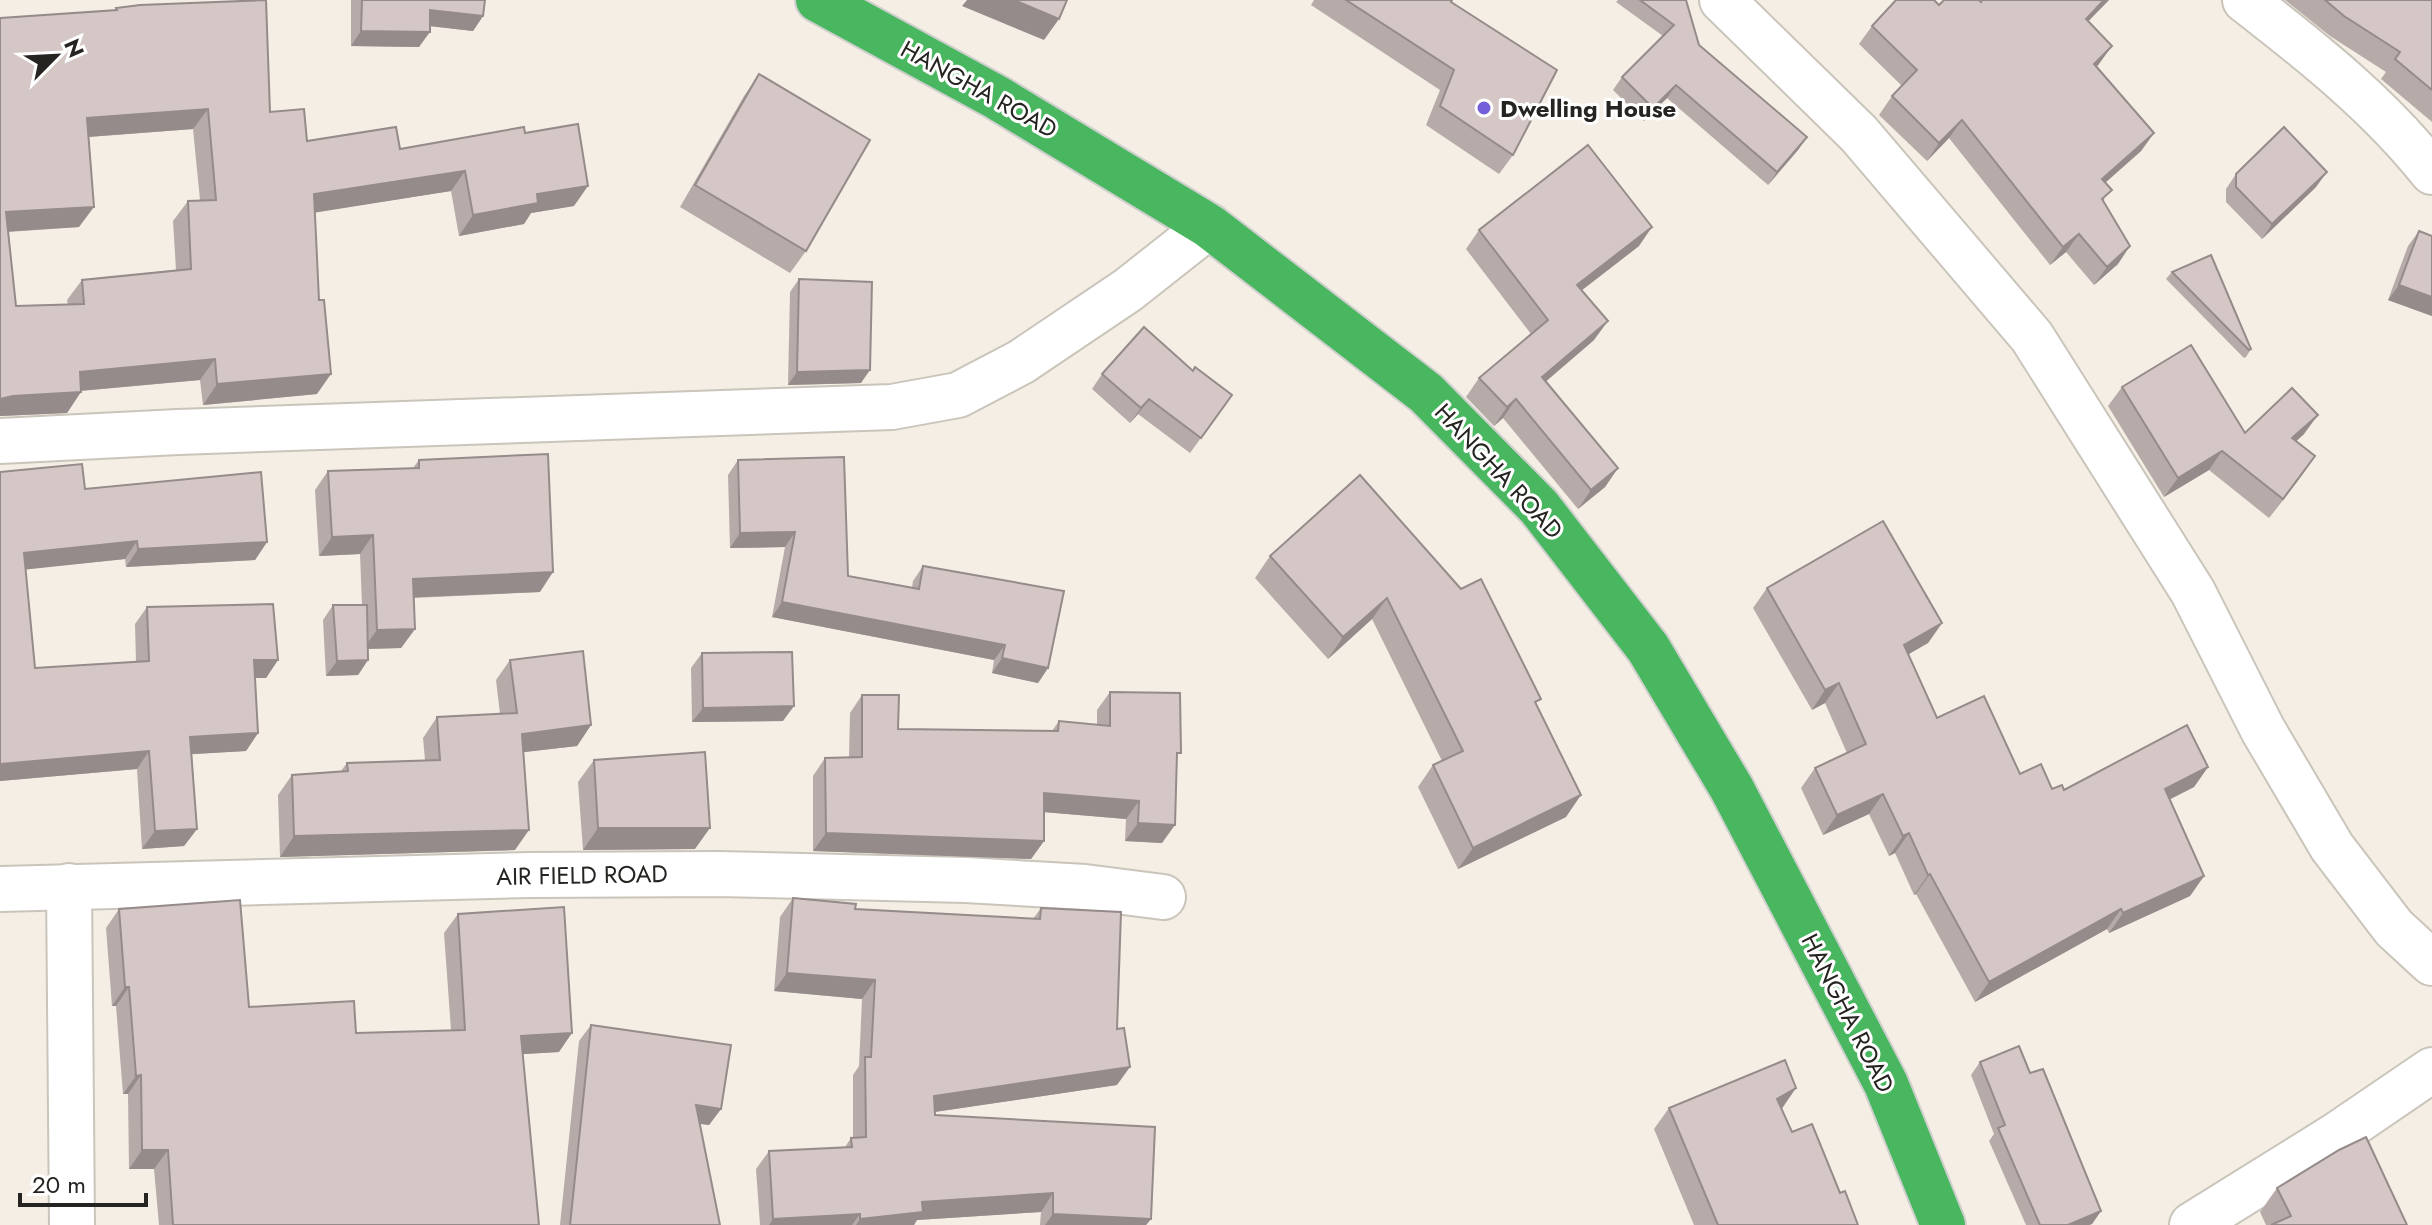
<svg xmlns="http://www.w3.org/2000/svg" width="2432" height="1225" font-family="Jost,sans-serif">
  <rect width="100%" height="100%" fill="#f4eee4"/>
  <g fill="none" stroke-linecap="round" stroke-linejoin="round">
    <defs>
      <g id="street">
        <path d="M1722 0 1859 134 2032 337 2193 592 2263 730 2332 847 2394 928 2432 963"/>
        <path d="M2245 0C2312 52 2380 106 2432 172"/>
        <path d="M0 441 178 432 892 407 958 395 1021 362 1128 290 1209 226"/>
        <path d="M69 886 72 1225"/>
        <path d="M0 889 530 875 718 874 966 880 1085 887 1163 897"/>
        <path d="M2192 1225 2335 1136 2432 1070"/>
      </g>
      <path id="highway" d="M818 0 996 97 1209 226 1426 393 1539 507 1648 648 1732 789 1886 1084 1943 1225"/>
    </defs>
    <use href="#street" stroke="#cac5bb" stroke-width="48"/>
    <use href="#highway" stroke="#cfcfce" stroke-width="48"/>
    <use href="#street" stroke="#fff" stroke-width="44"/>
    <use href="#highway" stroke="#49b75f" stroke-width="44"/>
  </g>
  <g fill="#b7aba9" fill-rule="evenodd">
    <path d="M351 0H485L483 16 473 31 430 26 419 47 351 46Z"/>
    <path d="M1314 0H1452L1451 2 1513 155 1499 174 1426 125 1440 90 1311 5Z"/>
    <path d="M1618 0H1686L1699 45 1807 137 1798 150 1768 185 1667 98 1644 121 1613 90 1622 77 1663 36 1616 2Z"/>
    <path d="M1982 0H2109L2088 21 2099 64 2097 66 2154 133 2141 151 2105 183 2104 202 2118 264 2094 285 2066 252 2050 265 1949 138 1927 161 1879 115 1892 96 1902 86 1859 44 1872 26 1939 5 1981 2Z"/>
    <path d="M2285 0H2432V122L2381 79 2386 72 2330 36Z"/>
    <path d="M116 8 270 112 307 141 400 149 525 133 574 206 531 213 524 224 459 236 451 191 315 212 317 394 203 405 200 380 81 391 67 413 0 416V18L115 10ZM193 129 200 200 188 201 173 221 176 270 82 280 67 300 68 305 16 306 8 232 79 227 89 137Z"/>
    <path d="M759 74 806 251 790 273 680 207 744 96Z"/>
    <path d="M2236 174 2316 187 2262 239 2226 202V189Z"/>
    <path d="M1479 230 1639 246 1582 290 1594 340 1546 381 1618 468 1605 487 1578 509 1503 418 1494 426 1466 397 1479 378 1531 334 1466 249Z"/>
    <path d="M2419 231 2432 236V316L2388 300 2408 246Z"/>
    <path d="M2172 272 2251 349 2246 357 2244 358 2166 279Z"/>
    <path d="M799 279 861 383 788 385 790 292Z"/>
    <path d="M1193 371 1232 395 1190 453 1138 414 1130 423 1092 389 1102 374Z"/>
    <path d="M2122 387 2245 433 2304 434 2296 441 2302 475 2269 518 2209 470 2164 497 2108 406Z"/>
    <path d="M419 460 540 592 413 598 415 629 401 648 368 649V660L358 675 326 676 323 620 333 605H362L360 554 319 556 315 490 328 471 413 468Z"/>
    <path d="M738 460 848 576 912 588 913 581 923 566 1048 668 1038 683 992 673 994 660 772 617 785 547 730 548 728 475Z"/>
    <path d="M0 472 85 489 267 542 255 560 126 567 125 559 26 569 35 668 136 662 135 624 147 607 278 660 266 678H255L258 733 246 751 192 754 197 829 184 846 142 849 137 769 0 781Z"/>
    <path d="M1360 475 1537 705 1566 817 1458 869 1418 787 1433 765 1442 761 1372 619 1328 659 1255 578 1270 556Z"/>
    <path d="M1767 588 1942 623 1928 643 1908 654 1937 718 2020 774 2052 789 2064 790 2208 767 2194 787 2170 799 2204 876 2190 896 2109 933 2107 929 1975 1002 1916 894 1914 895 1895 853 1889 856 1869 814 1823 835 1801 788 1815 768 1847 753 1825 703 1812 710 1753 608Z"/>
    <path d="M702 653 783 721 692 722 691 668Z"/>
    <path d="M510 660 591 725 577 746 523 752 515 850 280 857 278 795 292 775 341 771 347 763 425 760 423 738 437 717 500 714 496 680Z"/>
    <path d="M1110 692 1177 759 1162 843 1125 841 1126 819 1044 812V841L1031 859 813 851V776L825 758H849L850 713 862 695 898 729 1052 731 1059 721 1097 725V710Z"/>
    <path d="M594 760 695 849 583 850 578 782Z"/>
    <path d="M793 898 855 909 1033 919 1041 908 1117 1029V1085L934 1112 935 1115 1151 1219 1146 1225H1040L1041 1212 917 1220 914 1225H760L756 1169 769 1151 845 1147 851 1138H853V1075L859 1066 862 999 774 991 780 917Z"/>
    <path d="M119 909 249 1007 356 1033 451 1030 444 933 458 914 559 1052 523 1054 539 1225H159L154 1169H129L128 1094H123L116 1006H112L106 928Z"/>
    <path d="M591 1025 721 1109 709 1125 700 1124 720 1225H560L579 1041Z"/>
    <path d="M1980 1062 2030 1073 2101 1211 2092 1224 2089 1225H2026L1989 1141 1994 1134 1971 1075Z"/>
    <path d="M1669 1108 1782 1109 1792 1132 1840 1193 1858 1225H1694L1654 1129Z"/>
    <path d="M2277 1188 2407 1225H2266L2260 1212Z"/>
  </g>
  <g fill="#958b8a">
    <path d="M967 0H1014L1059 19 1044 40 962 6Z"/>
    <path d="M2104 0H2109L2073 37 2086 19Z"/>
    <path d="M430 10 483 16 473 31 420 25Z"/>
    <path d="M361 31 430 32 419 47 351 46Z"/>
    <path d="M2112 46 2099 64 2082 82 2094 64Z"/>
    <path d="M1676 85 1667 98 1644 121 1653 108Z"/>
    <path d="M208 109 193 129 73 138 87 118Z"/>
    <path d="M1962 120 1949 138 1927 161 1939 143Z"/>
    <path d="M2154 133 2141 151 2089 197 2102 179Z"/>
    <path d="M1807 137 1798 150 1768 185 1777 172Z"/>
    <path d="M465 171 451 191 300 215 314 194Z"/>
    <path d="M2327 172 2316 187 2262 239 2272 224Z"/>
    <path d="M588 186 574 206 531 213 524 224 459 236 473 215 537 194Z"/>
    <path d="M94 207 79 227 0 232 6 212Z"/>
    <path d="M1652 227 1639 246 1564 304 1577 285Z"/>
    <path d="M2079 234 2066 252 2050 265 2063 247Z"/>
    <path d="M2130 246 2118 264 2094 285 2107 267Z"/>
    <path d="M2399 285 2432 297V316L2388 300Z"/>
    <path d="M1608 321 1594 340 1529 396 1542 377Z"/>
    <path d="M215 359 200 380 66 392 80 372Z"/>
    <path d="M870 370 861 383 788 385 797 372Z"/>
    <path d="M331 374 317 394 203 405 217 384Z"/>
    <path d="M81 392 67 413 0 416V399L13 396Z"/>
    <path d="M1149 399 1138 414 1130 423 1141 408Z"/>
    <path d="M1516 399 1503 418 1494 426 1507 407Z"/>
    <path d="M2318 415 2304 434 2279 457 2292 438Z"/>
    <path d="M2222 451 2209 470 2164 497 2178 478Z"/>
    <path d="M2315 456 2302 475 2269 518 2283 499Z"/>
    <path d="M1618 468 1605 487 1578 509 1591 490Z"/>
    <path d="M795 532 785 547 730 548 740 533Z"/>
    <path d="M373 535 360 554 319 556 332 537Z"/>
    <path d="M137 541 125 559 12 571 24 553Z"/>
    <path d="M267 542 255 560 126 567 138 549Z"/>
    <path d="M553 572 540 592 399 598 413 579Z"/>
    <path d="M1387 598 1372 619 1328 659 1343 637Z"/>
    <path d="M782 602 1005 645 994 660 772 617Z"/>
    <path d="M1942 623 1928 643 1890 665 1904 645Z"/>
    <path d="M415 629 401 648 363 649 377 630Z"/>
    <path d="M1002 658 1048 668 1038 683 992 673Z"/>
    <path d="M254 660H278L266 678H242Z"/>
    <path d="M368 660 358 675 326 676 337 661Z"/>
    <path d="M1839 683 1825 703 1812 710 1825 690Z"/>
    <path d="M794 706 783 721 692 722 703 708Z"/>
    <path d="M591 725 577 746 508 754 522 734Z"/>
    <path d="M258 733 246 751 178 755 190 737Z"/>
    <path d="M149 751 137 769 0 781V764Z"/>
    <path d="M2208 767 2194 787 2151 809 2165 789Z"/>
    <path d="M1044 793 1139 801 1126 819 1031 811Z"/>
    <path d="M1883 794 1869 814 1823 835 1837 815Z"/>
    <path d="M1581 795 1566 817 1458 869 1473 848Z"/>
    <path d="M1138 823 1175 825 1162 843 1125 841Z"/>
    <path d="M598 828H710L695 849 583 850Z"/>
    <path d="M197 829 184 846 142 849 155 831Z"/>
    <path d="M529 830 515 850 280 857 294 836Z"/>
    <path d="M826 833 1044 841 1031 859 813 851Z"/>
    <path d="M1909 833 1895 853 1889 856 1903 836Z"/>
    <path d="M1930 874 1916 894 1914 895 1928 875Z"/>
    <path d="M2204 876 2190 896 2109 933 2123 913Z"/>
    <path d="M2121 909 2107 929 1975 1002 1989 982Z"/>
    <path d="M787 973 875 980 862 999 774 991Z"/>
    <path d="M125 987H129L116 1006H112Z"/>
    <path d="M572 1033 559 1052 508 1055 521 1036Z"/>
    <path d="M1130 1067 1117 1085 921 1114 934 1096Z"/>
    <path d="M141 1075 128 1094H123L136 1076Z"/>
    <path d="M1796 1088 1781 1110 1777 1099Z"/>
    <path d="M696 1105 721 1109 709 1125 684 1121Z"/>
    <path d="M142 1150H168L154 1169H129Z"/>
    <path d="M1053 1193 1041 1212 917 1220 914 1225H856L860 1219 922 1202Z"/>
    <path d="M2101 1211 2092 1224 2089 1225H2068Z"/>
    <path d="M860 1214 852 1225H769L773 1219Z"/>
    <path d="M1053 1214 1151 1219 1146 1225H1045Z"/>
  </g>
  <g fill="#d5c7c5" stroke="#958b8a" stroke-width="2" fill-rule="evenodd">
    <path d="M266 0 270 112 304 109 307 141 396 127 400 149 524 127 525 133 578 124 588 186 537 194 538 203 473 215 465 171 314 194 319 300H324L331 374 217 384 215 359 80 372 81 392 13 396 0 399V18L117 10 116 8 140 5ZM208 109 216 200 188 201 191 269 82 280 84 304 16 306 6 212 94 207 87 118Z"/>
    <path d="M362 0H485L483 16 430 10V32L361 31Z"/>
    <path d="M1014 0H1067L1059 19Z"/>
    <path d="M1346 0H1452L1451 2 1557 70 1513 155 1440 106 1454 70Z"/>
    <path d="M1640 0H1686L1699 45 1807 137 1777 172 1676 85 1653 108 1622 77 1674 25Z"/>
    <path d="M1896 0H1934L1939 5 1944 0H1979L1981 2 1982 0H2104L2086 19 2112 46 2094 64 2154 133 2102 179 2112 190 2102 199 2130 246 2107 267 2079 234 2063 247 1962 120 1939 143 1892 96 1917 70 1872 26Z"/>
    <path d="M2325 0H2432V90L2395 59 2400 52 2344 16Z"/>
    <path d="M759 74 870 140 806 251 695 185Z"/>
    <path d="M2284 127 2327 172 2272 224 2236 187V174Z"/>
    <path d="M1588 145 1652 227 1577 285 1608 321 1542 377 1618 468 1591 490 1516 399 1507 407 1479 378 1548 320 1479 230Z"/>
    <path d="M2419 231 2432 236V297L2399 285Z"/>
    <path d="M2211 255 2251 349 2249 350 2172 272Z"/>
    <path d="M799 279 872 282 870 370 797 372Z"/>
    <path d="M1144 327 1193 371 1195 367 1232 395 1201 438 1149 399 1141 408 1102 374Z"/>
    <path d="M2191 345 2245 433 2292 388 2318 415 2292 438 2315 456 2283 499 2222 451 2178 478 2122 387Z"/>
    <path d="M548 454 553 572 413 579 415 629 377 630 373 535 332 537 328 471 419 468V460Z"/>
    <path d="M844 457 848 576 919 589 923 566 1064 591 1048 668 1002 658 1005 645 782 602 795 532 740 533 738 460Z"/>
    <path d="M82 464 85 489 261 472 267 542 138 549 137 541 24 553 35 668 149 661 147 607 273 604 278 660H254L258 733 190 737 197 829 155 831 149 751 0 764V472Z"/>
    <path d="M1360 475 1461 589 1481 579 1541 699 1535 702 1581 795 1473 848 1433 765 1463 751 1387 598 1343 637 1270 556Z"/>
    <path d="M1883 521 1942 623 1904 645 1937 718 1984 696 2020 774 2041 764 2052 789 2062 785 2064 790 2187 725 2208 767 2165 789 2204 876 2123 913 2121 909 1989 982 1930 874 1928 875 1909 833 1903 836 1883 794 1837 815 1815 768 1866 744 1839 683 1825 690 1767 588Z"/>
    <path d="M333 605H367L368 660 337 661Z"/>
    <path d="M583 651 591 725 522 734 529 830 294 836 292 775 348 771 347 763 440 760 437 717 517 713 510 660Z"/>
    <path d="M792 652 794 706 703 708 702 653Z"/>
    <path d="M1110 692 1180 693 1181 753H1177L1175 825 1138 823 1139 801 1044 793V841L826 833 825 758 862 757V695H899L898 729 1058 731 1059 721 1110 726Z"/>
    <path d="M705 752 710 828H598L594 760Z"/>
    <path d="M793 898 856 904 855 909 1040 919 1041 908 1121 912 1117 1029 1124 1028 1130 1067 934 1096 935 1115 1155 1127 1151 1219 1053 1214V1193L922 1202 923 1212 860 1219V1214L773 1219 769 1151 852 1147 851 1138 866 1137 865 1057H871L875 980 787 973Z"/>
    <path d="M240 900 249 1007 354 1001 356 1033 465 1030 458 914 564 907 572 1033 521 1036 539 1225H173L168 1150H142L141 1075 136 1076 129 987H125L119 909Z"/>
    <path d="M591 1025 731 1045 721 1109 696 1105 720 1225H570Z"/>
    <path d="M2019 1046 2030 1073 2043 1069 2101 1211 2068 1225H2040L1998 1128 2005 1125 1980 1062Z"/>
    <path d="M1785 1060 1796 1088 1777 1099 1792 1132 1812 1124 1840 1193 1845 1191 1858 1225H1718L1669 1108Z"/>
    <path d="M2366 1137 2407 1225H2271L2291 1216 2277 1188 2339 1150Z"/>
  </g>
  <circle fill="#745ed9" stroke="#fff" stroke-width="3" cx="1484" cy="108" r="8"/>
  <g text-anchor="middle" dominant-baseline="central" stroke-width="6" stroke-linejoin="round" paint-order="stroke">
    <g font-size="24" fill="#262420" stroke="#fff">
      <text transform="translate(979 89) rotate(29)">HANGHA ROAD</text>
      <text transform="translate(1499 471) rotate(47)">HANGHA ROAD</text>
      <text transform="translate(582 875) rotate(-1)">AIR FIELD ROAD</text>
      <text transform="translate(1848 1013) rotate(63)">HANGHA ROAD</text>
    </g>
    <g font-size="24" font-weight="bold" fill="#262420" stroke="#fff" text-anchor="start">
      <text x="1500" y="108">Dwelling House</text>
    </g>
  </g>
  <g transform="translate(56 56) rotate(66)" stroke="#ffffff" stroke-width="6" paint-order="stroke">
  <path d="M0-6L14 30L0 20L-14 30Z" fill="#262420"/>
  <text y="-12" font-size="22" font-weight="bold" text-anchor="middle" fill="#262420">N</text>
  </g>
  <path d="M20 1193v12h126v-12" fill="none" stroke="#262420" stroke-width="4"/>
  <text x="32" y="1193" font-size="24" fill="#262420" stroke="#ffffff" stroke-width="6" paint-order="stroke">20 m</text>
</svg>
